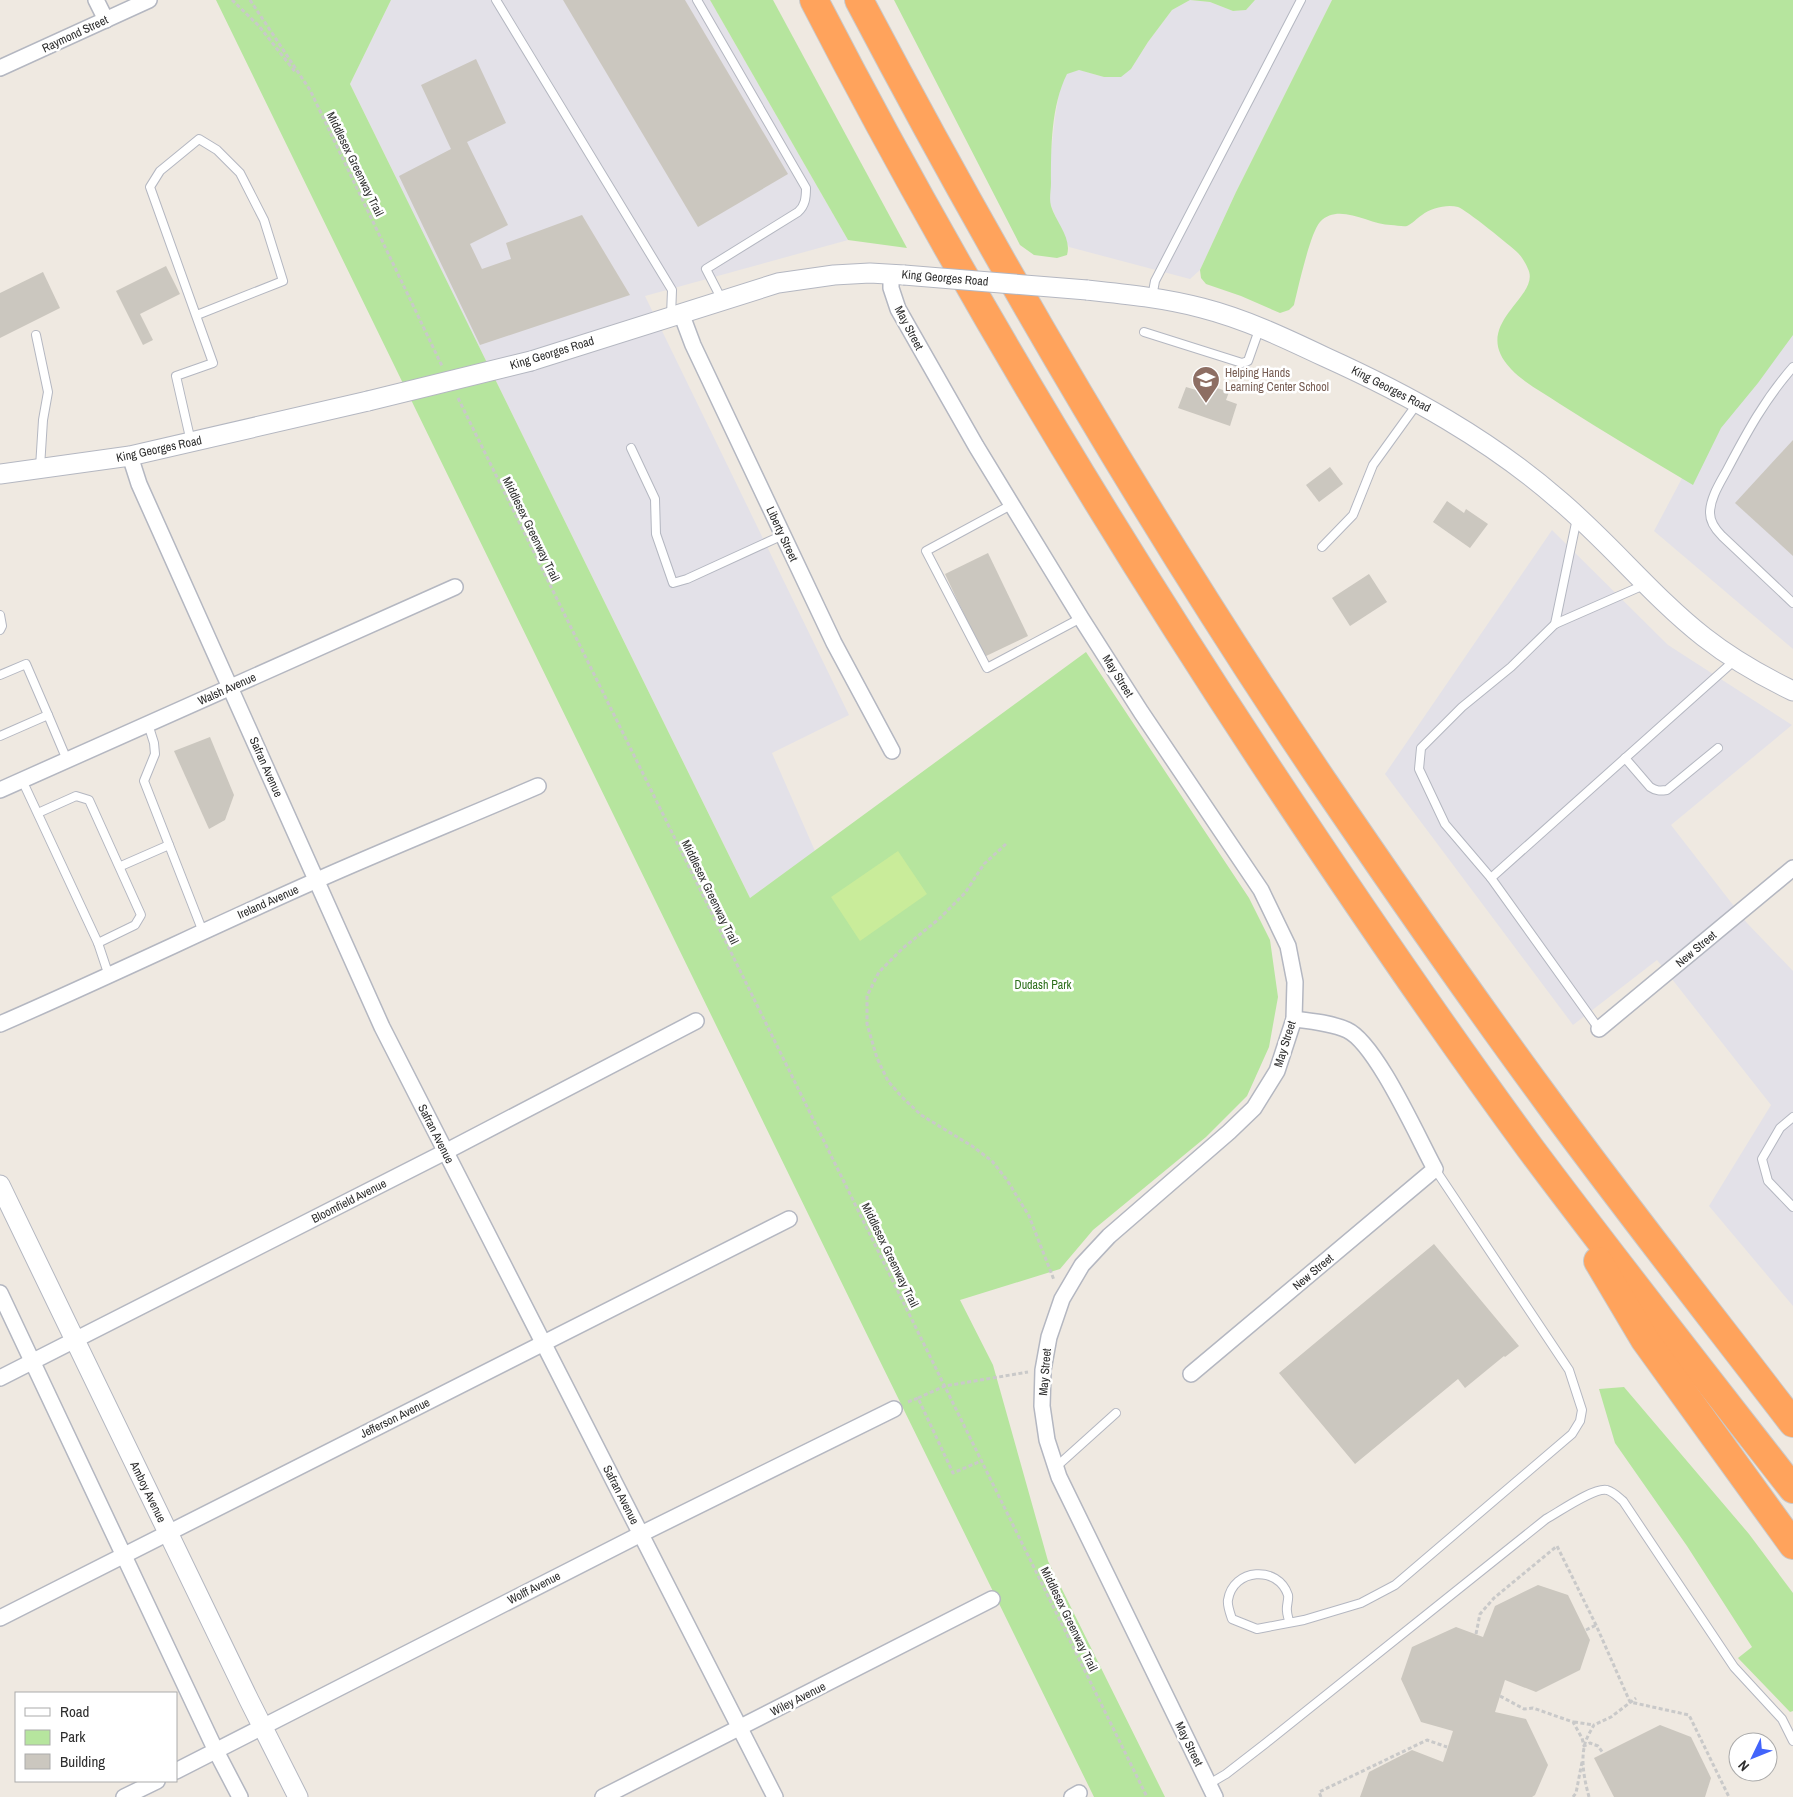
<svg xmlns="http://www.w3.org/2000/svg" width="1793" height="1797" font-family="'Archivo Narrow',sans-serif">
  <rect width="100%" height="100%" fill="#efe9e1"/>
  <g fill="#e3e1e8">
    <path d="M391 0H710L848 240 645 296 849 715 772 753 815 851 750 898 350 84Z"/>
    <path d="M1190 0 1210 2 1233 11 1246 10 1255 0H1332L1236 192 1200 270 1190 279 1069 247 1050 204 1051 153 1055 117 1060 88 1067 73 1079 70 1104 77 1131 69 1148 42 1172 10Z"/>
    <path d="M1793 269V649L1654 531Z"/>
    <path d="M1552 530 1668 645 1792 725 1671 825 1747 923 1793 971V1306L1709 1206 1771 1105 1657 960 1573 1025 1385 774Z"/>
  </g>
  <g fill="#b6e59e">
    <path d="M216 0H391L350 84 750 898 1086 652 1249 898 1270 940 1278 997 1269 1047 1247 1096 1206 1137 1093 1230 1060 1269 960 1300 993 1365 1048 1561 1165 1797H1094L874 1349Z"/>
    <path d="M710 0H773L907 248 848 240Z"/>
    <path d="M894 0H1255L1246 10 1233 11 1210 2 1190 0 1172 10 1148 42 1131 69 1121 77H1104L1079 70 1067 74C1051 106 1051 147 1051 183 1051 190 1049 199 1051 206 1056 222 1072 238 1067 255L1057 258 1034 255 1020 245Z"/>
    <path d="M1332 0H1793V335L1758 383 1721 428 1693 485C1648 458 1604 432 1560 404 1544 393 1524 383 1511 369 1468 324 1542 297 1528 269 1526 264 1522 257 1518 253 1511 246 1465 209 1458 207 1447 204 1431 208 1422 215 1417 218 1412 224 1407 226 1403 227 1396 225 1391 225 1369 225 1339 202 1320 222 1310 233 1298 289 1294 305L1289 310 1280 313 1241 296 1206 284 1201 278 1200 270 1236 192Z"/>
    <path d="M1624 1387 1749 1534 1793 1593V1711L1790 1712 1738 1658 1752 1647 1687 1546 1615 1443 1599 1389Z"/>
  </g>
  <path fill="#c9ec9a" d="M898 851 927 894 860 941 831 897Z"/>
  <g fill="#cbc7bf">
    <path d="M563 0H685L788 174 698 227Z"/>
    <path d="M476 59 506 123 467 142 508 225 470 244 482 269 511 259 506 243 582 215 630 295 480 345 399 176 451 149 421 85Z"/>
    <path d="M166 266 180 294 140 314 153 340 143 345 116 291Z"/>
    <path d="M43 272 60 308 0 338V293Z"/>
    <path d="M1199 382 1229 392 1226 400 1237 404 1230 426 1178 408 1186 387 1196 390Z"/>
    <path d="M1793 440V556L1735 503Z"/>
    <path d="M1330 467 1343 484 1319 502 1306 485Z"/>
    <path d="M1447 501 1464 513 1466 509 1488 524 1470 548 1433 522Z"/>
    <path d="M988 553 1028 636 984 657 945 574Z"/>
    <path d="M1369 574 1387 602 1350 626 1332 598Z"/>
    <path d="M210 737 234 795 225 820 209 829 174 751Z"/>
    <path d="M1434 1244 1519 1346 1505 1357 1504 1356 1465 1388 1458 1379 1355 1464 1279 1373Z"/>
    <path d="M1538 1585 1568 1595 1590 1640 1580 1670 1536 1692 1505 1680 1495 1712 1526 1719 1548 1765 1535 1795 1532 1797H1360L1369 1772 1412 1750 1443 1762 1453 1731 1421 1722 1401 1679 1412 1647 1456 1627 1483 1637 1495 1606Z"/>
    <path d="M1660 1725 1691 1737 1711 1778 1705 1797H1614L1594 1758Z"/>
  </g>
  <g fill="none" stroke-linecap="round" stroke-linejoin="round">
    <defs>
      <g id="service">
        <path d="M496 0 672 290 671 316"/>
        <path d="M697 0 806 188C806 198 805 206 798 212L706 269 722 300"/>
        <path d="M1152 297 1155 281 1301 0"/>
        <path d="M1144 332 1242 363 1248 361 1260 327"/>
        <path d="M36 335 48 392 43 420 40 467"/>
        <path d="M1793 367C1765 399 1747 432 1727 470 1720 483 1710 498 1710 513 1710 522 1716 530 1722 536L1793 603"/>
        <path d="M191 442 176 376 213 363 150 187 160 171 199 139 217 150 240 173 264 220 283 281 197 315"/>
        <path d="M631 448 655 499 656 534 673 583 687 579 783 535"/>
        <path d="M1011 505 926 551 987 668 1081 618"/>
        <path d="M1322 547 1353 515 1373 465 1417 404"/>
        <path d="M0 615 2 626 0 630"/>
        <path d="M1555 624 1577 518"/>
        <path d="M0 675 26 664 48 715"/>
        <path d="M148 724 154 743 155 754 144 781 203 932"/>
        <path d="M0 736 48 715 67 760"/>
        <path d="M1625 758 1650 787C1656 791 1660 791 1667 790L1718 748"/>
        <path d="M22 780 98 943 109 976"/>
        <path d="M38 813 76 796 89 800 141 915 135 925 98 943"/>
        <path d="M121 866 169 845"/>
        <path d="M1491 878 1445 824 1419 769 1421 748 1462 707 1511 667 1555 624 1644 585"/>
        <path d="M1599 1029 1491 878 1735 660"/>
        <path d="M1793 1117 1780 1128 1762 1159 1768 1181 1793 1207"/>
        <path d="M1056 1467 1116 1413"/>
        <path d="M1289 1622C1289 1619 1287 1615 1287 1611 1286 1606 1289 1600 1288 1595 1278 1565 1233 1568 1228 1600 1227 1605 1230 1613 1232 1619L1257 1629 1304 1620 1361 1603 1395 1585 1572 1434 1580 1421 1582 1410 1569 1370 1435 1169"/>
        <path d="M1209 1784 1226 1774 1266 1743 1546 1519C1559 1512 1594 1487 1607 1490 1614 1492 1618 1497 1623 1501L1734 1667 1782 1719 1793 1741"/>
      </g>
      <g id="minor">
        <path d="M96 0 106 20"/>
        <path d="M0 68 149 0"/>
        <path d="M891 274V288L898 309 976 446 1081 618 1141 712 1261 890 1288 946 1295 982 1294 1019 1277 1071 1254 1108 1229 1132 1109 1236 1082 1265 1062 1299 1049 1337 1043 1370 1042 1406 1047 1440 1059 1477 1215 1797"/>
        <path d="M681 313 693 345 834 643 892 751"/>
        <path d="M130 456 139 484 382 1027 775 1797"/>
        <path d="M0 790 455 587"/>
        <path d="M0 1024C106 978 209 928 315 881 389 848 464 818 538 786"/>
        <path d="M1599 1029 1793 868"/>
        <path d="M0 1293 216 1751 240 1797"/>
        <path d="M1191 1374 1435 1169C1418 1138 1376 1043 1347 1030 1331 1023 1311 1021 1294 1019"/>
        <path d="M0 1378 445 1152 696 1021"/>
        <path d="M0 1618C263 1484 527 1353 789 1219"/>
        <path d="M176 1771 641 1534 894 1409"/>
        <path d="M124 1797 157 1781"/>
        <path d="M603 1797 992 1599"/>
        <path d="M1072 1797 1079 1793"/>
      </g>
      <g id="tertiary">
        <path d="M1087 290C1125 294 1164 298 1202 308 1245 319 1285 338 1325 357 1409 395 1489 439 1559 500 1610 543 1652 596 1704 637 1732 659 1762 676 1793 691"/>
        <path d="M531 361 778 283 834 275 870 273 904 275"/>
        <path d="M0 474 130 456 368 401"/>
        <path d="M0 1185 249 1700 298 1797"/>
      </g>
      <g id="motorway">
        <path d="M814 0C951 266 1105 522 1270 772 1354 899 1440 1025 1530 1148 1616 1263 1705 1376 1793 1489"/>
        <path d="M859 0C1000 268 1153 529 1322 780 1396 889 1471 997 1549 1103 1628 1211 1711 1316 1793 1423"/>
        <path d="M1598 1261 1645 1340 1793 1545"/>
      </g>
    </defs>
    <use href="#service" stroke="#b4b7c1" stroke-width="10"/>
    <use href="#minor" stroke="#b4b7c1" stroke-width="18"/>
    <use href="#tertiary" stroke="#b4b7c1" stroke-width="21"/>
    <use href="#motorway" stroke="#c9c9c9" stroke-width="30"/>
    <g stroke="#c9c9c9" stroke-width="3" stroke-dasharray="4 2.5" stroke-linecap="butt">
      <path d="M232 0 259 26 296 73"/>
      <path d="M250 0 310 90 442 366"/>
      <path d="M458 398 1147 1797"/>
      <path d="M1006 844 984 864 965 893 939 919 903 948 879 972 867 996V1024L877 1058 888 1081 901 1096 921 1115 972 1146 992 1161 1007 1180 1029 1216 1054 1280"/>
      <path d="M918 1398 945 1386 1028 1372"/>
      <path d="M908 1402 918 1398 953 1473 981 1461"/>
      <path d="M1586 1630 1596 1625"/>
      <path d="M1476 1634 1480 1614 1494 1598 1557 1546 1596 1625 1630 1702 1689 1715 1729 1797"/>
      <path d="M1500 1696 1524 1709 1533 1708 1573 1722 1582 1738 1584 1746 1590 1743 1598 1746 1603 1753"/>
      <path d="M1574 1722 1594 1725"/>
      <path d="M1321 1797 1319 1792 1427 1740 1447 1747"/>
      <path d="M1573 1797 1576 1793 1582 1762"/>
      <path d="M1589 1797C1585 1782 1581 1764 1584 1748 1585 1740 1590 1732 1594 1725L1611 1717 1636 1698"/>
    </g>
    <use href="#service" stroke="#fff" stroke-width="8"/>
    <use href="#minor" stroke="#fff" stroke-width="15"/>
    <use href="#tertiary" stroke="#fff" stroke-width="19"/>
    <use href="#motorway" stroke="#ffa35c" stroke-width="28"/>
    <defs>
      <g id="tertiary-bridge">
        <path d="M904 275 1087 290"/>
        <path d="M368 401 531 361"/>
      </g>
    </defs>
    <use href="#tertiary-bridge" stroke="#b4b7c1" stroke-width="21" stroke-linecap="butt"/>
    <use href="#tertiary-bridge" stroke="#fff" stroke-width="19"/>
  </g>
  <defs>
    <symbol id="school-pin" viewBox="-11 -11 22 30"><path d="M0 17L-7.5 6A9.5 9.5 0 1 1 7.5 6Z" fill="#8d6e63" stroke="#fff"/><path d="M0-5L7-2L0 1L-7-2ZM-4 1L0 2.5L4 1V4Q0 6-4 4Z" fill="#fff"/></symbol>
  </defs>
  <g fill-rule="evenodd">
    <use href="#school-pin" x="1190" y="364" width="32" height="43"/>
  </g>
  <g text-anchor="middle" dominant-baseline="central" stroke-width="5" stroke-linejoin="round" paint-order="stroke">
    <g font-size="12" fill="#2e2e2e" stroke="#fff">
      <text transform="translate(75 34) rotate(-25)">Raymond Street</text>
      <text transform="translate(355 164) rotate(64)">Middlesex Greenway Trail</text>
      <text transform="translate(945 278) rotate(5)">King Georges Road</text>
      <text transform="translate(909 328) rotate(62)">May Street</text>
      <text transform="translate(552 353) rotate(-17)">King Georges Road</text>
      <text transform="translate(1391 389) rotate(27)">King Georges Road</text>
      <text transform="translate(159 449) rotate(-12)">King Georges Road</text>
      <text transform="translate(531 529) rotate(64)">Middlesex Greenway Trail</text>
      <text transform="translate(782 534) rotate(65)">Liberty Street</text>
      <text transform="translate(1118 676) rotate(58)">May Street</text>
      <text transform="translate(227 689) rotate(-24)">Walsh Avenue</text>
      <text transform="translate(266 767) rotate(66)">Safran Avenue</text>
      <text transform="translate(710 892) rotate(64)">Middlesex Greenway Trail</text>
      <text transform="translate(268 902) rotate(-24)">Ireland Avenue</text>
      <text transform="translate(1696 949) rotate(-40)">New Street</text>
      <text transform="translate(1285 1044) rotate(-73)">May Street</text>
      <text transform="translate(436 1134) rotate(63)">Safran Avenue</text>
      <text transform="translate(349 1201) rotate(-27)">Bloomfield Avenue</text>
      <text transform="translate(890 1255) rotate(64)">Middlesex Greenway Trail</text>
      <text transform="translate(1313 1272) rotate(-40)">New Street</text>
      <text transform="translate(1045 1372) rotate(-85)">May Street</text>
      <text transform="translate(395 1418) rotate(-26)">Jefferson Avenue</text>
      <text transform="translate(148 1492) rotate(64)">Amboy Avenue</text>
      <text transform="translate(621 1495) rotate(63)">Safran Avenue</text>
      <text transform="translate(534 1588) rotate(-27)">Wolff Avenue</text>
      <text transform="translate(1069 1619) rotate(64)">Middlesex Greenway Trail</text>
      <text transform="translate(798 1699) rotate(-27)">Wiley Avenue</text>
      <text transform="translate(1189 1744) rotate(64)">May Street</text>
    </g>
    <g font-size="12" fill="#785e54" stroke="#fff" text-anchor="start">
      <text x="1225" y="373">Helping Hands<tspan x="1225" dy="14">Learning Center School</tspan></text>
    </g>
    <g font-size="12" fill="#2c6e1b" stroke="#fff">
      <text x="1043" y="985">Dudash Park</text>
    </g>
  </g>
  <rect x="15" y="1692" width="162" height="90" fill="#ffffff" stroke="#ababab"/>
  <rect x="25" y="1708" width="25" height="8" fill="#ffffff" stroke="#ababab"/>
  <text x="60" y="1717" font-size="15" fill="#2e2e2e">Road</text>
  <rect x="25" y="1730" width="25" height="15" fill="#b6e59e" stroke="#ababab"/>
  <text x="60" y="1742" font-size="15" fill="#2e2e2e">Park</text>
  <rect x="25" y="1754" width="25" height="15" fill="#cbc7bf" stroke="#ababab"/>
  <text x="60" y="1767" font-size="15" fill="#2e2e2e">Building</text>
  <g transform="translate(1753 1757) rotate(227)"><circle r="24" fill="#ffffff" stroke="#ababab"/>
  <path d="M0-4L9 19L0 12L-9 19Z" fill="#4264fb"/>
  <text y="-8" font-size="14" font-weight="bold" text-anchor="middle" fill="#2e2e2e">N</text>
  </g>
</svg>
